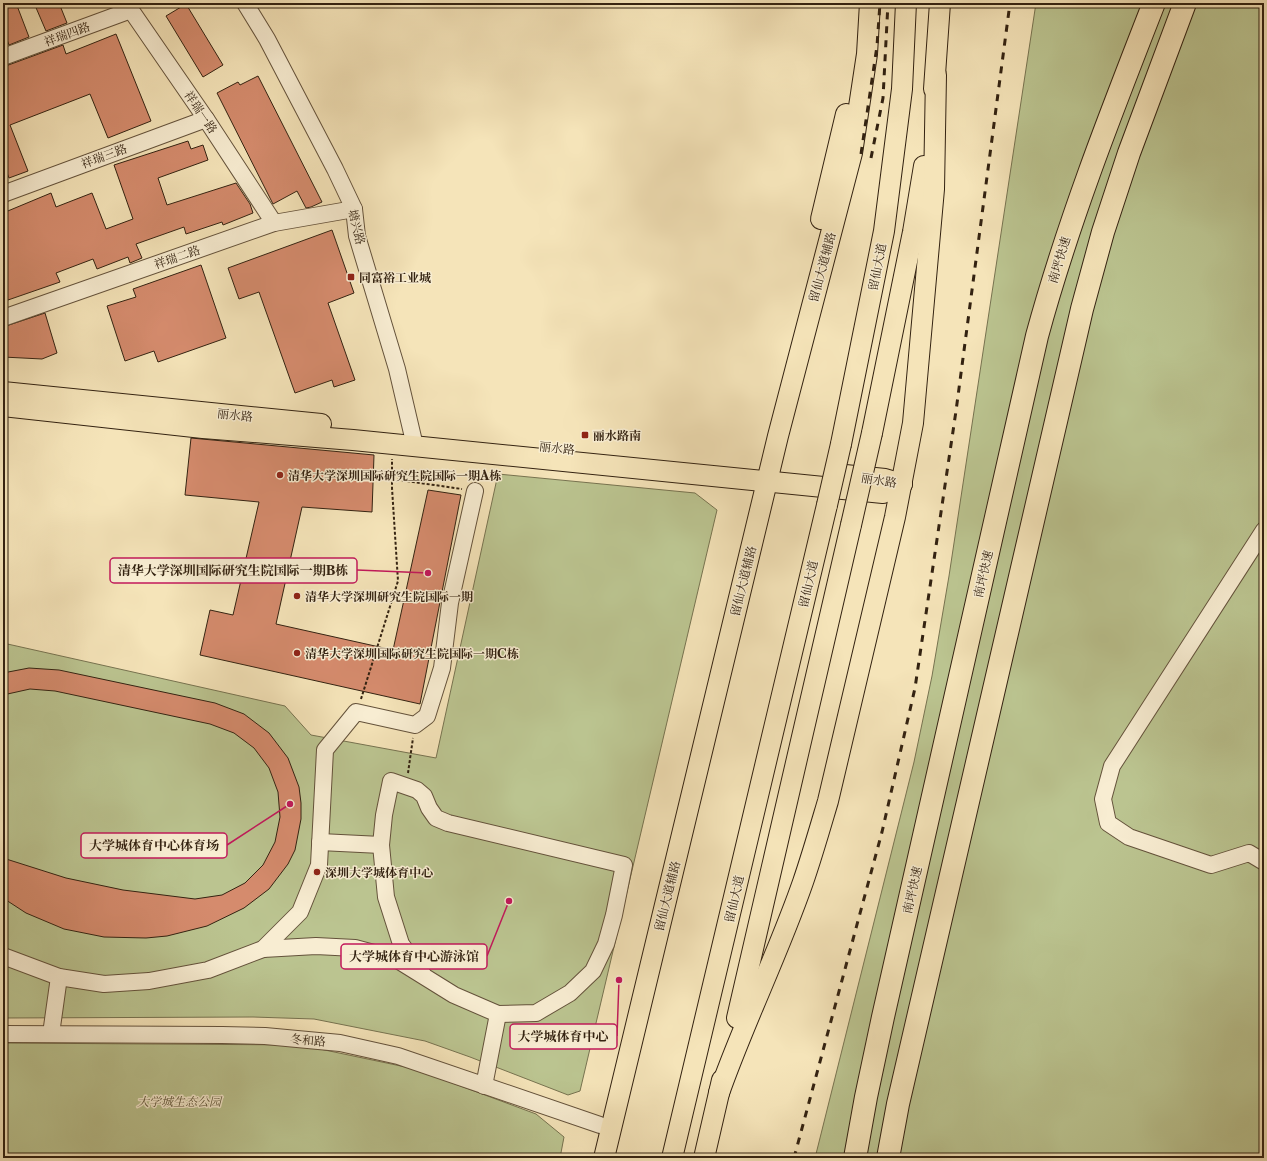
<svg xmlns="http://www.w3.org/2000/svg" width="1267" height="1161" font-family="'Libre Caslon Text','Noto Serif SC',serif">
  <rect width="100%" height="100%" fill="#f5e4b9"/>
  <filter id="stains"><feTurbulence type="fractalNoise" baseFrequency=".005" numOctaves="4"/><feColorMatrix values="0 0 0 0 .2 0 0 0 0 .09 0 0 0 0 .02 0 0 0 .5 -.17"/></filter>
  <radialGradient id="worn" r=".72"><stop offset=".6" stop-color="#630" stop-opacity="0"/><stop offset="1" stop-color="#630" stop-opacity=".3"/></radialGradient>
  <g fill="#bbc490" stroke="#777350">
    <path d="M1036 3H1264V1158H815L914 762 932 676 949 576Z"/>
    <path d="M498 474 695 493 717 510 580 1091 568 1095 470 1057 425 1041 314 1019 253 1017 3 1018V643L285 706 311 735 436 758Z"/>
    <path d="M3 1043 301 1045 415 1069 536 1114 564 1137 560 1158H3Z"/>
  </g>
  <g fill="#d58b6d" stroke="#321">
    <path d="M3 3H16L29 37 9 45 3 29Z"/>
    <path d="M34 3H59L67 23 46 31Z"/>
    <path d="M186 4 223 65 203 77 166 16Z"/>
    <path d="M116 34 151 121 108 138 90 94 10 125 28 171 9 178 3 162V67L63 45 66 54Z"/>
    <path d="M258 76 322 202 311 207 306 208 297 191 273 204 217 93 238 82 240 85Z"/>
    <path d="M188 141 191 149 203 145 208 160 158 178 167 205 236 183 250 204 253 213 223 225 222 222 186 234 184 227 136 244 142 258 130 263 128 257 97 269 93 259 56 273 60 282 8 300 3 287V213L51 193 56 207 92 193 106 229 133 219 114 165Z"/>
    <path d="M332 230 354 293 328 303 355 380 334 387 332 380 295 393 259 292 239 299 228 268Z"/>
    <path d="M201 265 226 338 158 362 154 351 125 361 107 306 136 297 133 289Z"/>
    <path d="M45 313 57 353 42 359 3 357V327Z"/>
    <path d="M191 438 374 455 372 512 302 507 276 624 393 650 428 490 461 495 420 704 200 655 210 610 233 615 259 502 185 495Z"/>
    <path d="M29 668 59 670 215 703 244 714 269 733 288 758 299 787 301 803V819L295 850 288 864 269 889 244 908 207 926 167 936 146 938 104 937 64 929 26 913 3 898V858L66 878 123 890 195 899 222 895 245 883 263 865 275 842 280 817 278 792 269 768 254 748 234 733 210 724 55 691 30 689 3 695V673Z"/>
  </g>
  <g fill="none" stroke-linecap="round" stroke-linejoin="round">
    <defs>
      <g id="minor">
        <path d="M126 3 206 119 274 223"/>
        <path d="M245 3 267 39 335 169 354 209 357 236 397 369 415 446"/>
        <path d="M3 57 131 10"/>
        <path d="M3 194 206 119"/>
        <path d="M3 318 274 223 354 209"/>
        <path d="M1264 530 1112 766 1103 799 1108 823 1129 837 1211 865 1249 853 1264 862"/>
        <path d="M320 842 381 845"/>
        <path d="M263 949 316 946 355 948 396 959 454 995 498 1014 536 1013 570 993 593 971 606 944 614 915 624 865 448 823 436 818 429 808 424 796 417 790 391 781 384 815 381 845 386 897 401 944 424 976"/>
        <path d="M3 956 59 977 104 984 149 981 208 970 263 949 300 912 319 865 325 750 356 712 415 725 427 716 442 668 450 603 475 491"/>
        <path d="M3 1034 222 1035 265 1036 340 1043 398 1056 600 1125"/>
        <path d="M51 1034 59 977"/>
        <path d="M484 1086 498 1014"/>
      </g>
      <g id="major">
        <path d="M934 89 940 3"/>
        <path d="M821 219 846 114"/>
        <path d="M3 392 321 424"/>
        <path d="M3 406 203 428 353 440 883 493 902 484"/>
        <path d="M872 433 913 232 924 166"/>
        <path d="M841 444 884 231 902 89 906 3"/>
        <path d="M845 475 885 479 902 484"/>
        <path d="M737 1018 851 525"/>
        <path d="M719 1093C744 1022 778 954 803 882 812 856 820 828 828 801L895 517 913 423 934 189 936 75"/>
        <path d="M604 1158 778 436 852 153 867 54 870 3"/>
        <path d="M672 1158 827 505"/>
        <path d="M704 1158 722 1080"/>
      </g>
      <g id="highway">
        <path d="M855 1158 866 1097 883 1017 1037 336C1068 222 1111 113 1154 3"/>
        <path d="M888 1158 898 1104 1082 309 1103 232 1129 153 1185 3"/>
      </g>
    </defs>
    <use href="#minor" stroke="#64523b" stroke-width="18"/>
    <use href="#major" stroke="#321" stroke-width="22"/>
    <use href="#highway" stroke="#321" stroke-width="24"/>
    <g stroke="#321" stroke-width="2" stroke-dasharray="3 2" stroke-linecap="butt">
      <path d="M392 479 462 489"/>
      <path d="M361 699 398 581 392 488V459"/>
      <path d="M408 773 413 738"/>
    </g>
    <use href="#minor" stroke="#f8edd2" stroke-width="16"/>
    <use href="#major" stroke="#f5e4b9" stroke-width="20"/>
    <use href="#highway" stroke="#f5e4b9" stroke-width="22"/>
    <g stroke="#321" stroke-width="3" stroke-dasharray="7 7" stroke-linecap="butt">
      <path d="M861 154 877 46 880 3"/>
      <path d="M871 158 883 98 888 3"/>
      <path d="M794 1158 882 832 915 688 956 411 1010 3"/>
    </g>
    <defs>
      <g id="major-bridge">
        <path d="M827 505 841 444"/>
        <path d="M851 525 872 433"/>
      </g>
    </defs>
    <use href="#major-bridge" stroke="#321" stroke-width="22" stroke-linecap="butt"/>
    <use href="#major-bridge" stroke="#f5e4b9" stroke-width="20"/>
  </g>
  <g fill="#8f2418" stroke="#f8edd2" stroke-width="1.5">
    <rect x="347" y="273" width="8" height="8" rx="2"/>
    <rect x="581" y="431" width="8" height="8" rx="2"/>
    <circle cx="280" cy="475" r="4"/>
    <circle cx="297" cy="596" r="4"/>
    <circle cx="297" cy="653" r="4"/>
    <circle cx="317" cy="872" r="4"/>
  </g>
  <g text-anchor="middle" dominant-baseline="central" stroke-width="3" stroke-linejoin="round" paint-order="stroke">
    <g font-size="12" fill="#321" stroke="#f8edd2">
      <text transform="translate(67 34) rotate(-20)">祥瑞四路</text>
      <text transform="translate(201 112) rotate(56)">祥瑞一路</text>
      <text transform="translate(104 156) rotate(-20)">祥瑞三路</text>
      <text transform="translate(357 227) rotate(77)">塘兴路</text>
      <text transform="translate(177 257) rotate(-19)">祥瑞二路</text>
      <text transform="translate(1059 260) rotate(-73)">南坪快速</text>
      <text transform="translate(822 267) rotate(-75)">留仙大道辅路</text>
      <text transform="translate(877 267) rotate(-79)">留仙大道</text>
      <text transform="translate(235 415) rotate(6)">丽水路</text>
      <text transform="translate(557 448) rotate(6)">丽水路</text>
      <text transform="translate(879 480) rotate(9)">丽水路</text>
      <text transform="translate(983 574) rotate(-77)">南坪快速</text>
      <text transform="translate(743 581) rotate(-76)">留仙大道辅路</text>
      <text transform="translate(808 584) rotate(-77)">留仙大道</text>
      <text transform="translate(912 890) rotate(-77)">南坪快速</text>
      <text transform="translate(667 896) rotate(-76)">留仙大道辅路</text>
      <text transform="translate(734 899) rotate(-77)">留仙大道</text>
      <text transform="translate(308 1040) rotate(5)">冬和路</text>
    </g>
    <g font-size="12" font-weight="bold" fill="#321" stroke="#f8edd2" text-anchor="start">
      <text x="359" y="277">同富裕工业城</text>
      <text x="593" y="435">丽水路南</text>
      <text x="288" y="475">清华大学深圳国际研究生院国际一期A栋</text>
      <text x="305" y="596">清华大学深圳研究生院国际一期</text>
      <text x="305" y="653">清华大学深圳国际研究生院国际一期C栋</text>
      <text x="325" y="872">深圳大学城体育中心</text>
    </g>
    <g font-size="12" font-style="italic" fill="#5c5337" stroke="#f8edd2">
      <text x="179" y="1101">大学城生态公园</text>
    </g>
  </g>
  <path fill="none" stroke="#c2185b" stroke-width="1.5" d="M428 573L357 570M290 804L227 845M509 901L487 956M619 980L617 1036"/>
  <g fill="#c2185b" stroke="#f8edd2" stroke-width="1.5">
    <circle cx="428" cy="573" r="4"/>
    <circle cx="290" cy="804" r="4"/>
    <circle cx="509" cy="901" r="4"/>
    <circle cx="619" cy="980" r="4"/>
  </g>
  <g fill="#f8edd2" stroke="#c2185b" stroke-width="1.5">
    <rect x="110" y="558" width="247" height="25" rx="4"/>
    <rect x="81" y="833" width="146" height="25" rx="4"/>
    <rect x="341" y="944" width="146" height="25" rx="4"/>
    <rect x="510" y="1024" width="107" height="25" rx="4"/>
  </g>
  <g font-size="13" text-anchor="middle" font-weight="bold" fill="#321">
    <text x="233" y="575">清华大学深圳国际研究生院国际一期B栋</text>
    <text x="154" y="850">大学城体育中心体育场</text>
    <text x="414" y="961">大学城体育中心游泳馆</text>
    <text x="563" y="1041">大学城体育中心</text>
  </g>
  <rect width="1267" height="1161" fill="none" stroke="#f5e4b9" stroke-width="16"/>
  <rect x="4" y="4" width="1259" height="1153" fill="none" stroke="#321" stroke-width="2"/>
  <rect x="8" y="8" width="1251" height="1145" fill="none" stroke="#321"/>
  <rect width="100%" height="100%" filter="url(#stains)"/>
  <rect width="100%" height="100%" fill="url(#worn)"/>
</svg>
